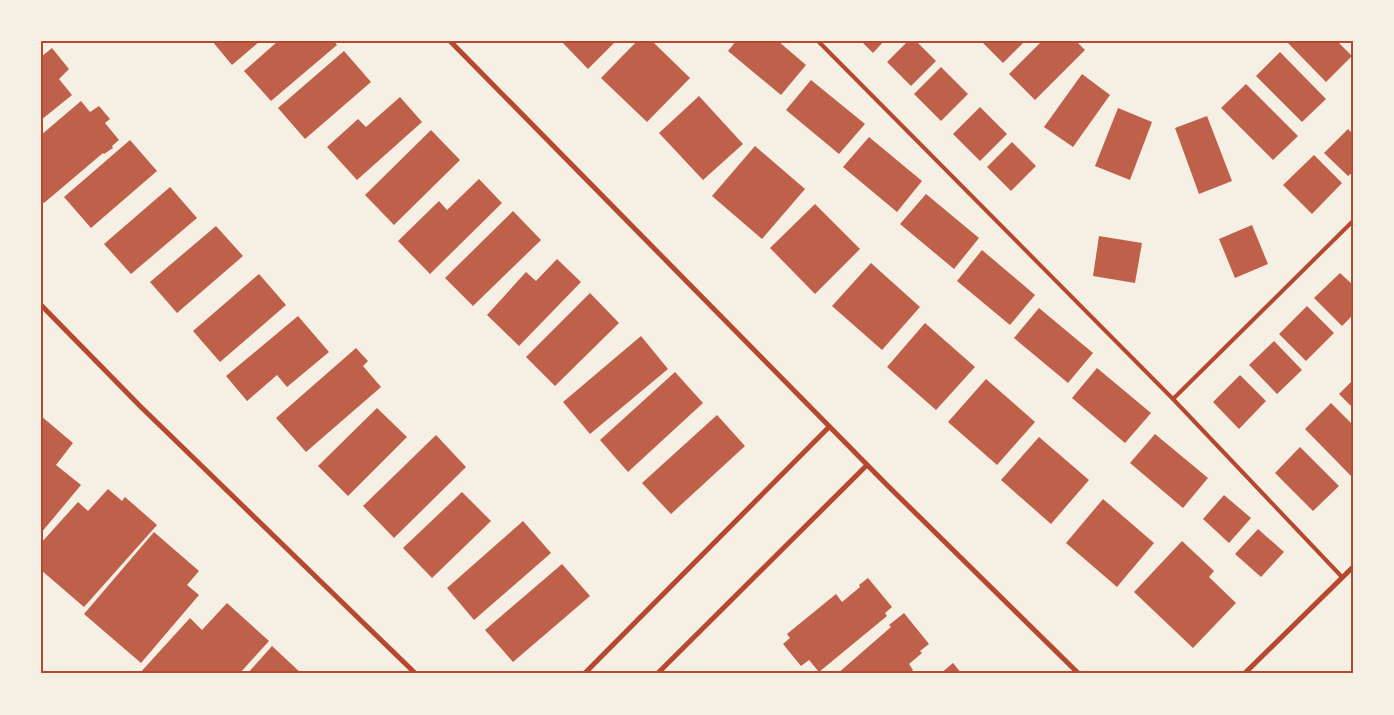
<svg xmlns="http://www.w3.org/2000/svg" width="1394" height="715" font-family="'PT Sans',sans-serif">
  <rect width="100%" height="100%" fill="#f6efe4"/>
  <g fill="#bf614a">
    <path d="M212 41H260L232 65Z"/>
    <path d="M278 41H334L337 45 271 101 244 71Z"/>
    <path d="M561 41H616L588 69Z"/>
    <path d="M637 41H652L690 78 647 122 601 78Z"/>
    <path d="M736 41H778L806 65 781 95 728 51Z"/>
    <path d="M861 41H884L873 53Z"/>
    <path d="M908 41H916L936 61 911 86 887 62Z"/>
    <path d="M981 41H1025L1003 63Z"/>
    <path d="M1042 41H1076L1085 50 1035 100 1009 74Z"/>
    <path d="M1286 41H1337L1352 56 1326 82Z"/>
    <path d="M52 48 69 69 59 79 72 95 41 120V57Z"/>
    <path d="M344 51 371 82 305 139 278 108Z"/>
    <path d="M1280 52 1326 99 1302 122 1256 76Z"/>
    <path d="M941 67 968 94 941 121 914 94Z"/>
    <path d="M1082 74 1110 95 1073 147 1044 127Z"/>
    <path d="M811 80 865 124 839 154 786 110Z"/>
    <path d="M1246 84 1298 136 1273 160 1221 108Z"/>
    <path d="M699 96 743 144 703 180 659 133Z"/>
    <path d="M400 97 422 122 357 180 327 147 358 119 366 127Z"/>
    <path d="M81 101 90 112 99 106 110 119 105 123 119 140 112 146 113 148 104 154 103 153 44 203 41 200V156L43 155 41 135Z"/>
    <path d="M980 107 1007 134 980 161 953 134Z"/>
    <path d="M1118 108 1152 122 1130 180 1095 166Z"/>
    <path d="M1207 116 1232 181 1199 194 1175 128Z"/>
    <path d="M1348 129 1353 134V172L1348 176 1324 153Z"/>
    <path d="M431 130 460 160 394 225 365 195Z"/>
    <path d="M869 137 922 181 897 212 843 167Z"/>
    <path d="M130 140 157 171 91 228 64 197Z"/>
    <path d="M1012 142 1036 166 1011 191 987 167Z"/>
    <path d="M755 146 805 189 762 239 712 196Z"/>
    <path d="M1314 155 1342 183 1312 214 1283 185Z"/>
    <path d="M479 179 502 203 430 274 398 241 439 201 447 210Z"/>
    <path d="M170 187 197 218 131 274 104 244Z"/>
    <path d="M926 194 979 238 954 269 900 224Z"/>
    <path d="M815 204 860 249 815 294 770 248Z"/>
    <path d="M513 211 541 240 473 306 445 278Z"/>
    <path d="M1252 225 1268 264 1235 278 1219 239Z"/>
    <path d="M216 226 243 256 177 313 150 282Z"/>
    <path d="M1099 236 1142 243 1135 283 1093 276Z"/>
    <path d="M982 250 1035 295 1010 325 957 281Z"/>
    <path d="M557 259 581 282 519 346 487 315 526 272 536 281Z"/>
    <path d="M871 263 920 307 882 350 832 306Z"/>
    <path d="M1340 273 1353 285V315L1342 326 1314 298Z"/>
    <path d="M259 274 286 305 220 362 193 331Z"/>
    <path d="M590 293 619 323 555 386 526 357Z"/>
    <path d="M1307 306 1334 333 1306 361 1279 334Z"/>
    <path d="M1039 308 1093 353 1068 383 1014 338Z"/>
    <path d="M298 316 329 352 287 387 277 375 247 401 226 376Z"/>
    <path d="M925 323 975 367 936 410 887 367Z"/>
    <path d="M641 336 668 369 590 434 563 402Z"/>
    <path d="M1274 341 1302 370 1277 394 1249 365Z"/>
    <path d="M356 348 368 361 363 366 381 387 306 452 276 418Z"/>
    <path d="M1097 368 1151 413 1125 443 1072 398Z"/>
    <path d="M675 372 703 403 628 472 600 440Z"/>
    <path d="M1240 375 1266 401 1239 429 1213 402Z"/>
    <path d="M986 379 1035 422 997 465 948 422Z"/>
    <path d="M1353 380V408L1339 394Z"/>
    <path d="M1331 403 1353 425V478L1305 429Z"/>
    <path d="M377 408 407 437 348 496 318 466Z"/>
    <path d="M717 415 745 446 671 514 642 483Z"/>
    <path d="M41 416 73 443 56 465 81 485 41 533Z"/>
    <path d="M1155 434 1208 478 1183 508 1130 463Z"/>
    <path d="M436 435 466 467 394 538 363 506Z"/>
    <path d="M1039 437 1089 480 1051 524 1001 480Z"/>
    <path d="M1300 447 1339 486 1313 511 1275 473Z"/>
    <path d="M108 489 122 501 125 497 157 525 84 607 41 570V543L78 502 88 511Z"/>
    <path d="M462 492 491 521 432 578 403 548Z"/>
    <path d="M1224 495 1251 518 1229 543 1203 519Z"/>
    <path d="M1103 499 1154 543 1117 587 1066 543Z"/>
    <path d="M523 521 551 553 474 620 447 588Z"/>
    <path d="M1258 529 1284 552 1261 577 1235 554Z"/>
    <path d="M154 532 199 571 187 585 199 595 141 663 84 614Z"/>
    <path d="M1182 541 1214 571 1209 577 1236 603 1193 648 1134 592Z"/>
    <path d="M562 564 590 596 513 662 485 630Z"/>
    <path d="M868 578 892 607 885 613 887 616 819 672 809 660 801 666 783 644 790 638 787 634 836 594 842 602 860 587 859 585Z"/>
    <path d="M227 603 269 641 239 674H139L190 618 202 630Z"/>
    <path d="M904 613 929 644 920 651 922 653 909 664 913 670 908 674H837L891 627 889 625Z"/>
    <path d="M272 646 302 674H247Z"/>
    <path d="M953 663 962 674H940Z"/>
  </g>
  <g fill="none" stroke-linecap="round" stroke-linejoin="round">
    <g stroke="#b5482f" stroke-width="4">
      <path d="M818 41 1173 399 1342 577"/>
      <path d="M1173 399 1353 221"/>
    </g>
    <g stroke="#b5482f" stroke-width="5">
      <path d="M450 41 887 485 1079 674"/>
      <path d="M41 305 141 407 416 674"/>
      <path d="M584 674 829 427"/>
      <path d="M657 674 867 465"/>
      <path d="M1244 674 1353 567"/>
    </g>
  </g>
  <rect width="1394" height="715" fill="none" stroke="#f6efe4" stroke-width="85"/>
  <rect x="42" y="42" width="1310" height="630" fill="none" stroke="#b5482f" stroke-width="2"/>
</svg>
